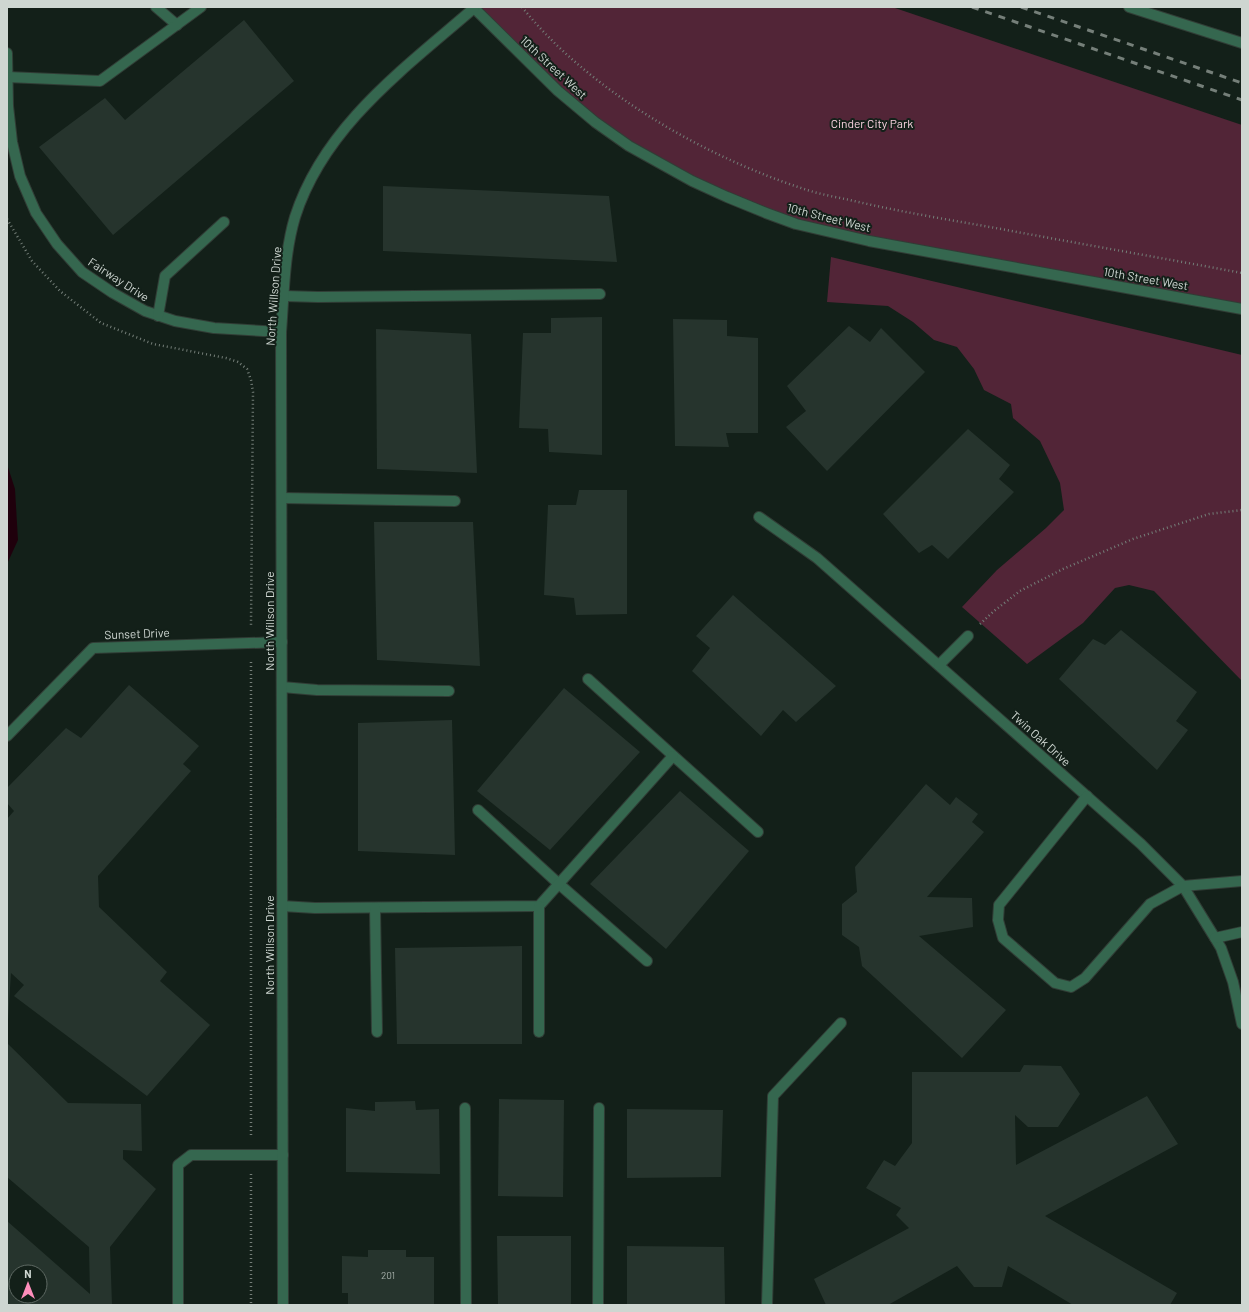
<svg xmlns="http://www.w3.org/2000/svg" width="1249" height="1312" font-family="Barlow,sans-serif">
  <rect width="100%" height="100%" fill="#132019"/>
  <g fill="#522537">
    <path d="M473 7H892L1242 125V309L849 237 745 205 617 138 512 46Z"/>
    <path d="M831 257 1242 355V681L1154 591 1129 585 1115 588 1083 623 1027 664 962 607 997 570 1046 528 1064 510 1060 483 1040 441 1013 418 1011 404 984 390 974 369 957 347 934 340 913 322 888 306 827 302Z"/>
  </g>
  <path fill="#1f000c" d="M7 464 15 489 18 540 7 564Z"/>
  <g fill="#26342d" fill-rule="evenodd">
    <path d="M244 20 294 81 113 235 39 147 105 98 125 120Z"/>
    <path d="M383 186 609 196 617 262 383 251Z"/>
    <path d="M602 317V455L549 452 548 429 519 428 523 333H551V318Z"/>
    <path d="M673 319 727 320V336L758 338V433H726L729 447 675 446Z"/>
    <path d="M849 326 870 342 881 328 925 372 827 471 786 427 806 411 787 386Z"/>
    <path d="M376 329 471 334 477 473 377 469Z"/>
    <path d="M968 429 1010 465 999 479 1014 492 948 559 932 545 919 553 883 514Z"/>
    <path d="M579 490H627V614L576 615 574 598 544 595 548 505H576Z"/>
    <path d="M374 522H473L480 666 377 660Z"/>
    <path d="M733 595 836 686 796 722 783 710 761 736 692 671 710 648 696 636Z"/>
    <path d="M1121 630 1197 692 1176 721 1188 730 1157 770 1059 679 1093 639 1105 645Z"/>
    <path d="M129 685 199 746 183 764 191 771 98 876 99 907 167 972 160 981 210 1025 147 1096 14 996 24 985 11 973 8 1020H7V819L14 811 7 803V788L66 728 81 738Z"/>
    <path d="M564 688 640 752 550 850 477 791Z"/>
    <path d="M452 720 455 855 358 851V723Z"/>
    <path d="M926 784 950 805 956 797 978 814 972 822 984 832 927 897 972 898 973 927 919 936 1006 1010 962 1058 862 966 859 947 842 935V904L857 892 855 867Z"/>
    <path d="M680 791 749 851 666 949 590 884Z"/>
    <path d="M522 946V1044H397L395 948Z"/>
    <path d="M7 1043 68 1103 141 1104 142 1151 123 1150V1159L156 1189 110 1247 112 1305H7V1221L90 1294 89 1247 7 1177ZM16 1272H40V1296H16Z"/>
    <path d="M1024 1065 1061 1066 1080 1094 1058 1127H1028L1015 1115 1016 1165 1147 1096 1178 1144 1045 1216 1177 1293 1170 1305H1073L1008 1266 1002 1287H974L957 1266 888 1305H826L814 1279 909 1228 896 1215 901 1208 866 1188 884 1160 895 1166 912 1143V1072H1020Z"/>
    <path d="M499 1099 564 1100 563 1197 498 1196Z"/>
    <path d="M415 1101 416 1110 439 1109 440 1174 346 1172V1108L375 1111V1102Z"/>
    <path d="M627 1109 723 1110 721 1177 627 1178Z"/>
    <path d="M497 1236H571V1305H498Z"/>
    <path d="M627 1246 724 1247 725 1305H627Z"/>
    <path d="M368 1250H406V1257H434V1305H348V1293H342V1256L368 1257Z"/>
  </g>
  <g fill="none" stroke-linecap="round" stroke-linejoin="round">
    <defs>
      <g id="minor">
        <path d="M156 7 177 25"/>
        <path d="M473 7 558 91 595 122 629 146 692 181 727 197 766 213 796 224 869 241 1242 309"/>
        <path d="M1129 7 1242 43"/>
        <path d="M7 53 8 106 12 142 20 176 36 213 57 244 82 272 113 293 145 311 175 321 214 328 281 332"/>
        <path d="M7 77 100 81 201 7"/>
        <path d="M284 296 318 297 600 294"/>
        <path d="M158 316 165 276 224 222"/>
        <path d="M282 498 455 501"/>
        <path d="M759 517 817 558 1141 844 1183 886 1215 938 1221 948 1233 982 1242 1024"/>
        <path d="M939 665 968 636"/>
        <path d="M588 679 758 832"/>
        <path d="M282 687 317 690 449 691"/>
        <path d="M7 736 93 648 282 642"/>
        <path d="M1087 796 999 905 998 920 1003 938 1055 983 1071 987 1085 978 1150 904 1183 886 1242 881"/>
        <path d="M478 810 559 884 647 961"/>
        <path d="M282 906 315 908 539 906 673 756"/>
        <path d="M539 906V1032"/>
        <path d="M375 908 377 1032"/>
        <path d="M1215 938 1242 932"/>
        <path d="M465 1108 466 1305"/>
        <path d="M178 1305V1165L191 1155H283"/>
        <path d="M283 1305 281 332C284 294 284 254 295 217 324 126 405 68 474 8"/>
        <path d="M598 1305 599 1108"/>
        <path d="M767 1305 773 1096 841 1023"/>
      </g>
    </defs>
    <use href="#minor" stroke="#313d36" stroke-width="12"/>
    <g stroke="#747e78" stroke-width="2.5" stroke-dasharray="1 3" stroke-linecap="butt">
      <path d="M522 7C588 90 703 156 804 189 819 194 835 197 850 200 900 212 951 220 1001 229 1081 244 1162 258 1242 273"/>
      <path d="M7 219 32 261 60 291 101 323 153 344 226 358 238 362 247 369 251 380 253 392 251 625"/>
      <path d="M980 624 994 611 1020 591 1063 569 1133 539 1209 514 1242 510"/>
      <path d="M251 662V1136"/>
      <path d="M251 1174V1305"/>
    </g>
    <use href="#minor" stroke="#35674f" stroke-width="10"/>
    <g stroke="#757f79" stroke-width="3" stroke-dasharray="7 7" stroke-linecap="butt">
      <path d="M972 7 1242 100"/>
      <path d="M1021 7 1242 83"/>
    </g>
  </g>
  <g text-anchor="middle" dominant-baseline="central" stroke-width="4" stroke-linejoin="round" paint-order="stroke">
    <g font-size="10" fill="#a4aea8">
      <text x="388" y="1275">201</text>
    </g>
    <g font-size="12" fill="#ced6d1" stroke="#132019">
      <text transform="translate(554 67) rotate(43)">10th Street West</text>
      <text transform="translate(829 217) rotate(14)">10th Street West</text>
      <text transform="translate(1146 278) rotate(10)">10th Street West</text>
      <text transform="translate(119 279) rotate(33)">Fairway Drive</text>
      <text transform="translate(273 296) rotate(-86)">North Willson Drive</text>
      <text transform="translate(269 621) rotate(-90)">North Willson Drive</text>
      <text transform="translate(137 633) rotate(-2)">Sunset Drive</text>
      <text transform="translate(1041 738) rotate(42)">Twin Oak Drive</text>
      <text transform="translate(269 945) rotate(-90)">North Willson Drive</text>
    </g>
    <g font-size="12" fill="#fad2e0" stroke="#132019">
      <text x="872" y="123">Cinder City Park</text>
    </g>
  </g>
  <rect width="1249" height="1312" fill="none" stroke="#ced6d1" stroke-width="16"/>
  <g transform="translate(28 1284)"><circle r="19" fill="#132019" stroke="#5e6963"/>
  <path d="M0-3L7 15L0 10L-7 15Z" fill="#fe8ebb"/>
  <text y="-6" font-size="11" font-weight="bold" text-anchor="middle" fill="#ced6d1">N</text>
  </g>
</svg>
